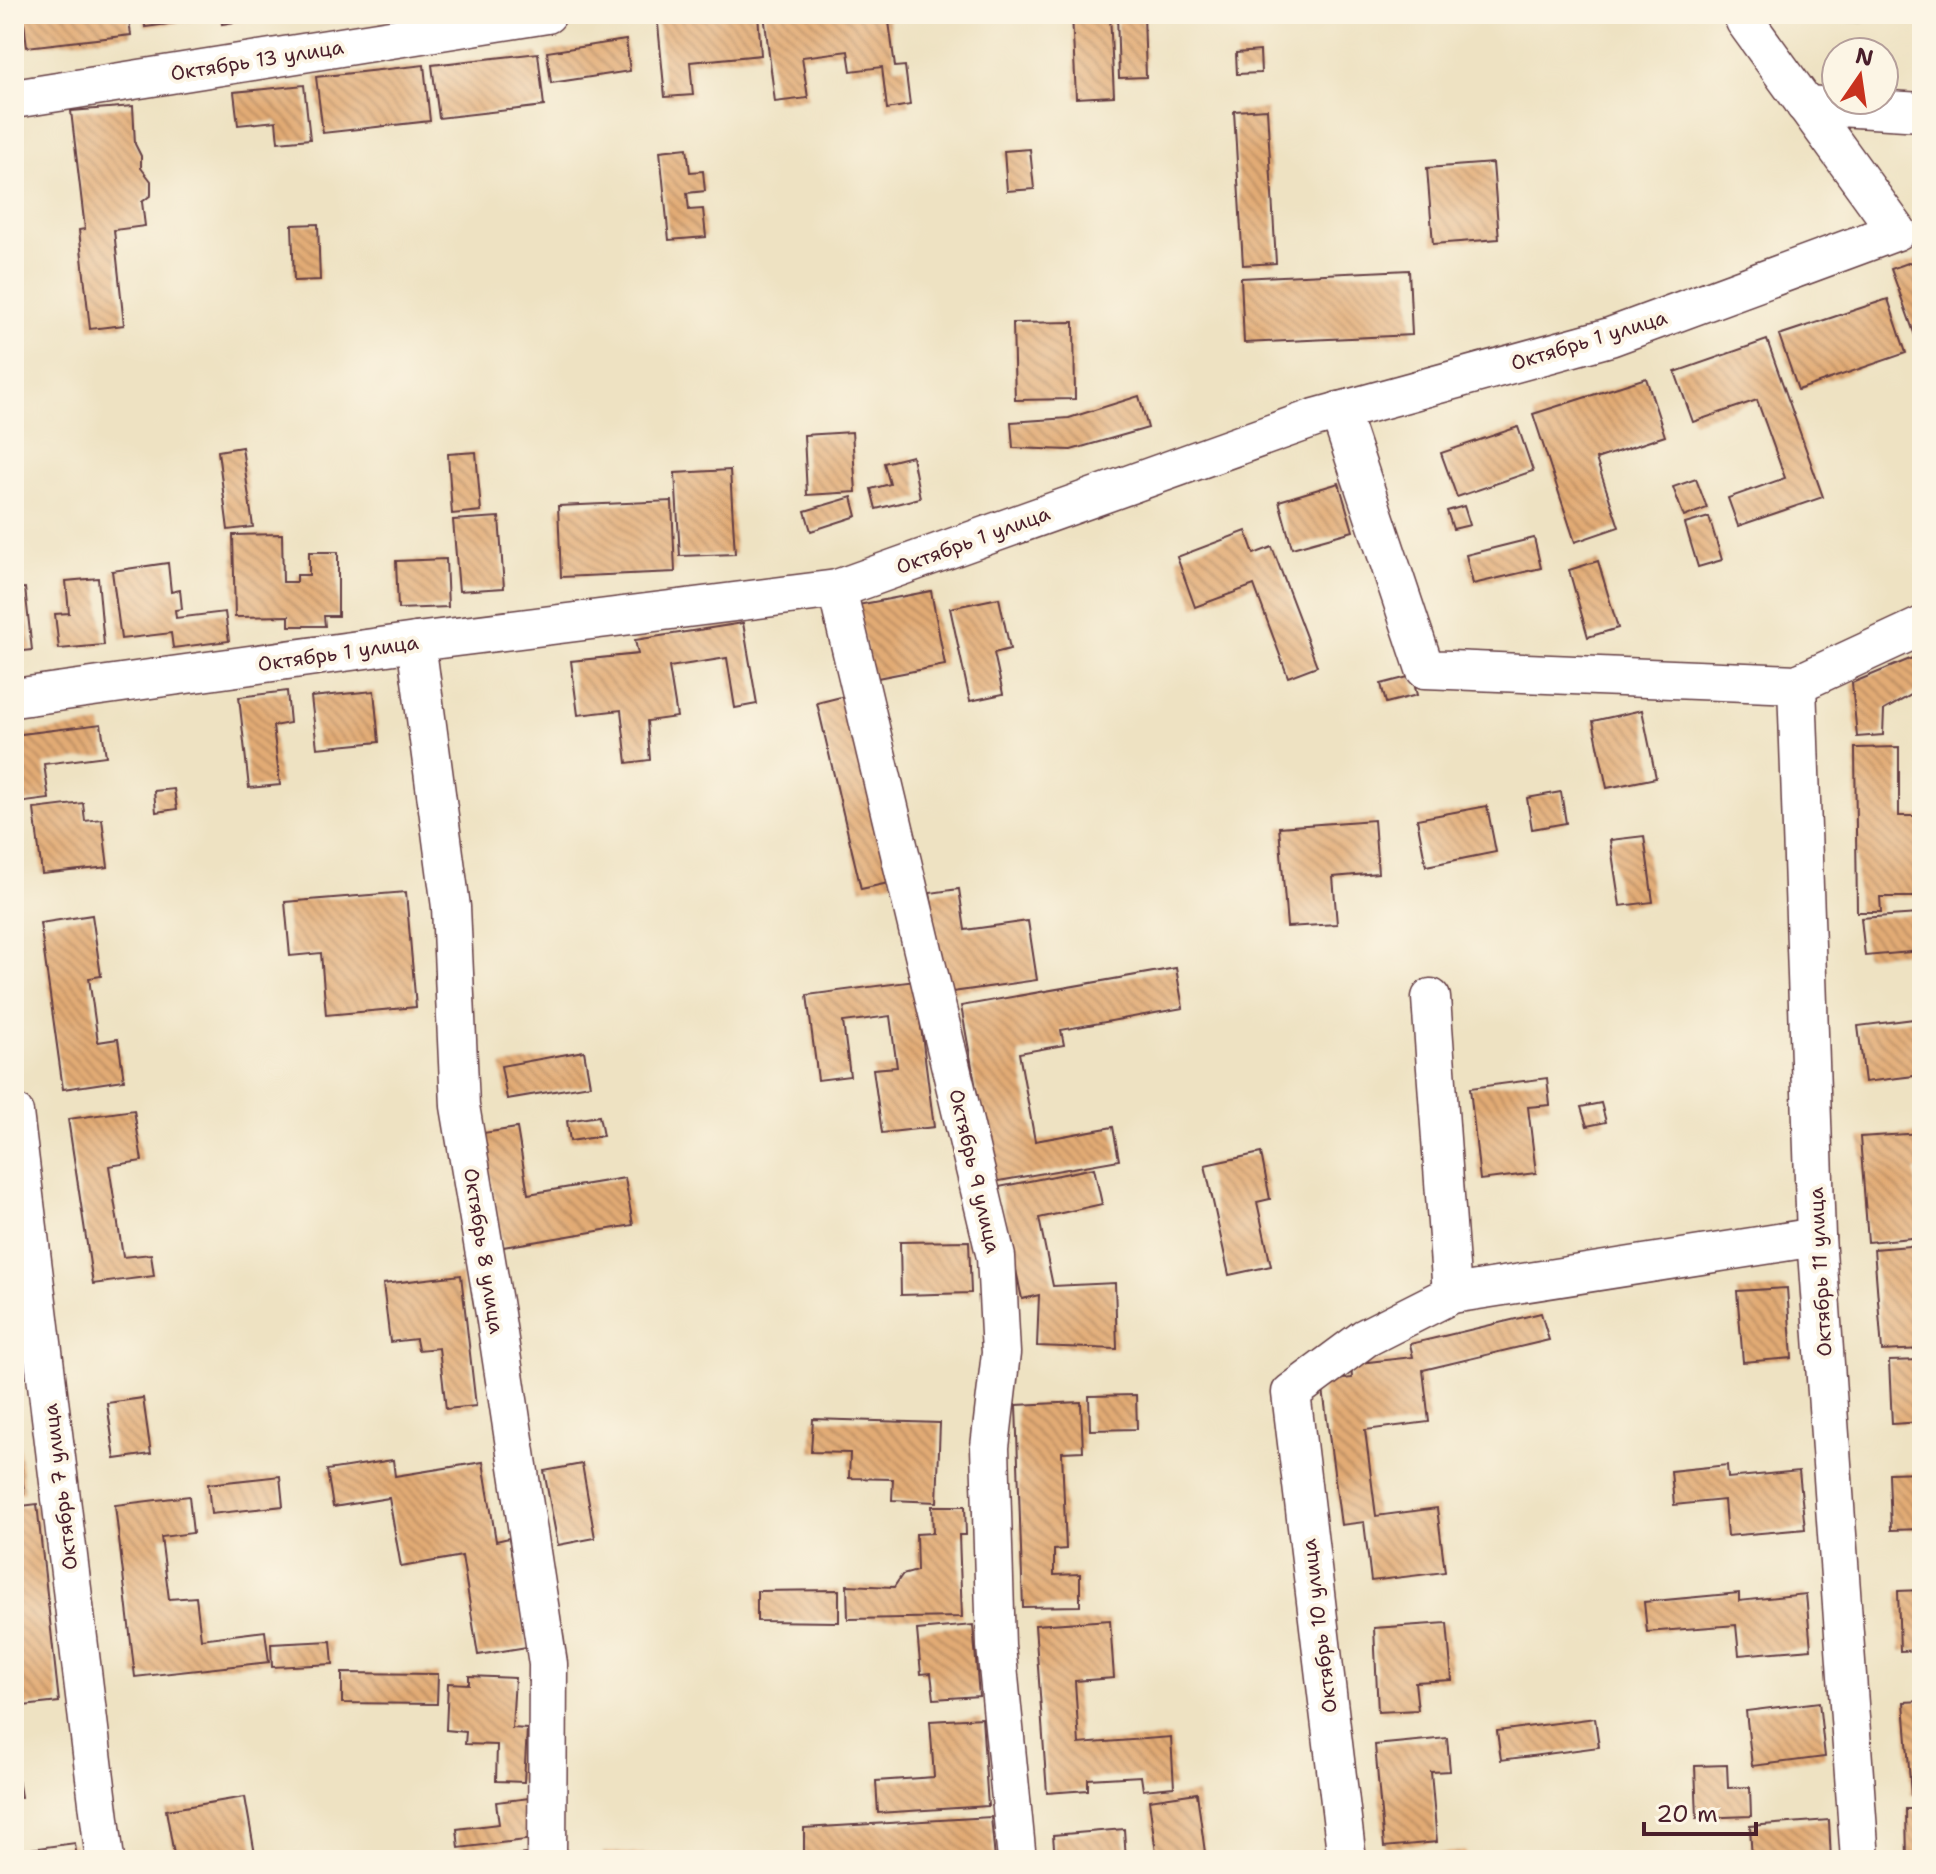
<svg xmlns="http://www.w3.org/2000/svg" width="1936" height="1874" font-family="'Shantell Sans',sans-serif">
  <defs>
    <pattern id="cemetery-stones" width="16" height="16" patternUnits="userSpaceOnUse" patternTransform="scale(2)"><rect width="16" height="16" fill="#9fc570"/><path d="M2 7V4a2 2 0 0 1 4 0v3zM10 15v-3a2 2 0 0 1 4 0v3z" fill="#849f5c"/></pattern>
    <pattern id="building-back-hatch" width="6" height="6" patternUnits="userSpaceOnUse" patternTransform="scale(2)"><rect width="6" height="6" fill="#e2ab75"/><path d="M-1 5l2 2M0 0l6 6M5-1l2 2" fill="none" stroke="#b98b60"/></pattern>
  </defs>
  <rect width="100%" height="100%" fill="#fcf5e5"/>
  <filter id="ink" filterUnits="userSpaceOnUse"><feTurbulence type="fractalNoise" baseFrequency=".0125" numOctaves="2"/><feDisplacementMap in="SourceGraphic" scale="16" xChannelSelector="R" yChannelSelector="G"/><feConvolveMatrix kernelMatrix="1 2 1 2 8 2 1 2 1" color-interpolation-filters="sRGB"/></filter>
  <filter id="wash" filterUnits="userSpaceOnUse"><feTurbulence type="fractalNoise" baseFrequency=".006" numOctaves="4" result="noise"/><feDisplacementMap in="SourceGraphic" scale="32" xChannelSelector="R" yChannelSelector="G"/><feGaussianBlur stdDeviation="1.8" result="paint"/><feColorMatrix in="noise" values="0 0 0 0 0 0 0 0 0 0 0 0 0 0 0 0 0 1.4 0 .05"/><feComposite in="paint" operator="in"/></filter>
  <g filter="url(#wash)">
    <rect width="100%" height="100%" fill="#eee2c2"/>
    <path fill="url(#cemetery-stones)" stroke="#74724e" stroke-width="2" d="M1841 14H1922V17L1851 21Z"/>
    <g id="blocks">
      <g fill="url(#building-back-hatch)">
        <path d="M23 14H128L131 35 27 47Z"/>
        <path d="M144 14H198L199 20 145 27Z"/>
        <path d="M220 14H252V19L222 24Z"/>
        <path d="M657 14H758L761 55 690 62 693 95 665 97Z"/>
        <path d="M764 14H888L895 67 905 66 910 105 887 109 882 67 851 71 848 51 802 57 808 98 775 102Z"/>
        <path d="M1072 14H1110L1114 96 1076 98Z"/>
        <path d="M1117 14H1144L1146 77 1119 78Z"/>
        <path d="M626 40 630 71 551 83 547 52Z"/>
        <path d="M1260 51 1261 73 1237 74 1236 53Z"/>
        <path d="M538 53 544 106 439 118 432 65Z"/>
        <path d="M424 65 430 121 323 133 316 77Z"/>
        <path d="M304 85 310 139 278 142 276 121 238 125 234 92Z"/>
        <path d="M133 106 135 144 141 156V168L151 181V195L142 202 145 226 114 230 124 325 90 329 79 230 85 229 71 111Z"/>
        <path d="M1267 109 1276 263 1243 265 1234 111Z"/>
        <path d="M687 148 690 172 703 171 705 191 687 193 689 210 703 209 706 237 669 240 660 151Z"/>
        <path d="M1030 149 1034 189 1007 191 1004 151Z"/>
        <path d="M1493 163 1499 239 1433 244 1427 168Z"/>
        <path d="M318 224 320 280 294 281 292 225Z"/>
        <path d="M1922 258V355L1891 269Z"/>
        <path d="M1409 270 1412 335 1244 343 1241 278Z"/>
        <path d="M1888 299 1906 353 1798 390 1779 335Z"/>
        <path d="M1074 322 1075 399 1015 400 1013 323Z"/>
        <path d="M1767 340 1823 497 1738 526 1728 498 1785 478 1757 400 1693 422 1675 372Z"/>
        <path d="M1646 378 1665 436 1596 459 1619 527 1575 542 1533 414Z"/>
        <path d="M1139 396 1148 428 1071 450 1013 448 1011 422 1069 418Z"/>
        <path d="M1518 427 1533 471 1457 497 1441 453Z"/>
        <path d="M852 432 856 492 807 495 804 435Z"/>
        <path d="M242 447 253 527 228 530 218 451Z"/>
        <path d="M476 452 481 511 452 514 448 454Z"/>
        <path d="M912 456 920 498 876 509 871 489 890 484 884 463Z"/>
        <path d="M730 470 735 554 680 556 675 473Z"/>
        <path d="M1696 479 1707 508 1684 517 1673 487Z"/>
        <path d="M1339 483 1353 531 1292 548 1279 501Z"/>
        <path d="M852 497 857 516 811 531 805 511Z"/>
        <path d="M672 501 675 572 561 577 558 506Z"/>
        <path d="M1464 506 1470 525 1453 529 1447 511Z"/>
        <path d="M499 517 504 588 459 591 453 520Z"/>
        <path d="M1709 517 1722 560 1698 567 1685 524Z"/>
        <path d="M1246 531 1254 554 1272 547 1317 666 1288 677 1254 585 1195 607 1177 557Z"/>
        <path d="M282 534 283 582H297V575H309V552H338V616H324L325 626H289V616L235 617 233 535Z"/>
        <path d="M1534 538 1541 568 1473 584 1466 555Z"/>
        <path d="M446 559 448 607 398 609 396 561Z"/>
        <path d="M1598 561 1618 628 1588 637 1569 570Z"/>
        <path d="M168 563 171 592 180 590 182 609 175 610 176 618 225 612 229 641 173 648 171 633 121 639 112 571Z"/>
        <path d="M98 578 104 645 59 649 55 614 69 613 66 581Z"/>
        <path d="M25 588 32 650 14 652V589Z"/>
        <path d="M931 591 945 665 872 679 858 605Z"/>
        <path d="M999 598 1010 649 994 653 1003 694 970 701 950 608Z"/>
        <path d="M743 623 757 704 735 708 727 658 669 667 677 717 647 721 650 760 627 763 621 710 578 715 571 661 638 654 635 640Z"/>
        <path d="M1922 654V689L1884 710 1883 735 1857 737 1852 683Z"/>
        <path d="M1412 676 1417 695 1386 703 1381 684Z"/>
        <path d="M287 691 290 723 273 726 280 785 249 788 239 697Z"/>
        <path d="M374 691 379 742 317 748 311 697Z"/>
        <path d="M849 695 893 882 861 889 817 703Z"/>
        <path d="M1642 710 1656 778 1607 788 1593 721Z"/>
        <path d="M101 724 106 756 44 764 49 799 18 803 14 769V735Z"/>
        <path d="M1899 747V816H1922V897H1880L1881 912H1857L1855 748Z"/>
        <path d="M174 789 177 809 156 812 154 791Z"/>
        <path d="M1561 792 1566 823 1532 829 1527 798Z"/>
        <path d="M83 803 85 821 102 819 108 867 42 874 34 809Z"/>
        <path d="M1487 806 1496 852 1426 866 1417 819Z"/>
        <path d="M1374 820 1378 873 1333 877 1337 924 1287 927 1279 827Z"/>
        <path d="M1644 836 1653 902 1620 906 1610 840Z"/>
        <path d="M959 889 965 930 1028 921 1037 980 945 993 930 893Z"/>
        <path d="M406 892 416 1007 326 1015 321 953 290 956 285 902Z"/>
        <path d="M1918 914 1922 951 1865 956 1861 918Z"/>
        <path d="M92 915 101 976 89 978 98 1042 118 1039 124 1080 63 1089 40 923Z"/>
        <path d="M1176 968 1183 1008 1061 1030 1064 1045 1019 1053 1035 1141 1113 1127 1119 1160 993 1182 961 1006Z"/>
        <path d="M915 981 934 1127 882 1133 873 1069 897 1067 890 1016 843 1022 850 1076 818 1080 807 995Z"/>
        <path d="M1922 1018V1075L1865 1082 1858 1026Z"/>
        <path d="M584 1051 590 1085 507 1099 501 1066Z"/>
        <path d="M1547 1078 1550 1105 1528 1107 1536 1173 1480 1180 1470 1088Z"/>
        <path d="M1601 1103 1606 1122 1587 1126 1581 1107Z"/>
        <path d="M134 1110 142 1161 109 1166 123 1257 151 1254 154 1276 93 1284 68 1119Z"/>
        <path d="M599 1116 603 1136 570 1141 567 1121Z"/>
        <path d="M517 1128 528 1194 625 1178 633 1225 503 1247 483 1133Z"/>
        <path d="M1922 1133V1170L1915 1171 1917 1202H1922V1237L1868 1242 1860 1137Z"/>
        <path d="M1261 1153 1270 1199 1257 1202 1271 1266 1229 1275 1205 1165Z"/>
        <path d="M1094 1168 1102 1204 1039 1218 1053 1286 1115 1283 1117 1349 1037 1346 1039 1295 1022 1299 999 1187Z"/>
        <path d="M969 1241 971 1293 901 1295 900 1242Z"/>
        <path d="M1922 1245V1349L1882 1351 1874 1249Z"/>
        <path d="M461 1275 476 1406 446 1409 439 1348 418 1350 416 1339 390 1342 383 1284Z"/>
        <path d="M1787 1288 1792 1358 1743 1362 1737 1291Z"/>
        <path d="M1541 1313 1549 1340 1423 1370 1429 1422 1365 1430 1376 1516 1437 1508 1445 1572 1371 1581 1364 1522 1341 1525 1322 1382 1352 1378 1351 1364 1413 1357 1410 1344Z"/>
        <path d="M1922 1360V1422L1892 1424 1889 1361Z"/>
        <path d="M1136 1395 1137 1429 1090 1430 1089 1396Z"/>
        <path d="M143 1398 151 1454 115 1459 107 1403Z"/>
        <path d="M1081 1402 1083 1451 1062 1452 1066 1549 1054 1550V1575L1080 1574V1606L1023 1607 1016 1405Z"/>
        <path d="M813 1419 940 1423 937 1502 892 1500 893 1479 849 1478 850 1453 811 1452Z"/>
        <path d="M19 1443 24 1493 14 1494V1444Z"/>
        <path d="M393 1460 395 1476 483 1462 496 1541 509 1538 527 1647 478 1655 462 1556 401 1567 389 1498 333 1507 327 1470Z"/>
        <path d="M582 1464 595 1538 558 1545 544 1471Z"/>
        <path d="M1727 1465 1728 1478 1799 1471 1805 1529 1727 1536 1724 1500 1674 1505 1671 1471Z"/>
        <path d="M1922 1472V1529L1891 1530 1889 1473Z"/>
        <path d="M280 1476 283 1506 211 1514 208 1484Z"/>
        <path d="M189 1496 193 1533 161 1537 169 1599 196 1597 201 1639 265 1631 269 1662 135 1677 115 1505Z"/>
        <path d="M37 1504 59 1702 14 1707V1507Z"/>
        <path d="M932 1506H965L966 1535H959L962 1617 848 1619 847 1585 894 1587 902 1575 917 1571 916 1534 933 1533Z"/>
        <path d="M839 1590V1622L757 1621V1591Z"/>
        <path d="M1922 1590V1650L1900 1651 1898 1591Z"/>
        <path d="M1739 1593V1601L1806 1594 1811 1649 1739 1655 1736 1625 1647 1632 1644 1602Z"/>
        <path d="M1110 1620 1114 1678 1075 1681 1079 1744 1171 1737 1174 1787 1143 1790 1141 1776 1088 1779V1790L1047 1793 1035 1625Z"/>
        <path d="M1447 1623 1452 1680 1415 1682 1418 1710 1378 1712 1374 1628Z"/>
        <path d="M973 1625 979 1696 934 1699 931 1673 921 1674 917 1630Z"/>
        <path d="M331 1641 333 1664 272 1667 271 1644Z"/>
        <path d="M342 1673 438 1674 437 1704 342 1703Z"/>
        <path d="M469 1676 515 1678 512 1728 527 1729 524 1782 496 1781 497 1745 465 1744 466 1732 446 1730 448 1683 469 1684Z"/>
        <path d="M1922 1701V1794L1911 1795 1904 1702Z"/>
        <path d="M1819 1702 1825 1757 1752 1766 1746 1711Z"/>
        <path d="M982 1718 988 1806 878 1813 876 1781 934 1777 930 1721Z"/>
        <path d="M1595 1718 1599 1747 1501 1760 1497 1731Z"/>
        <path d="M1447 1738 1450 1771 1431 1772 1437 1842 1384 1847 1375 1745Z"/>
        <path d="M14 1755 21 1797 14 1798Z"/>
        <path d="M1727 1765 1728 1788 1750 1787 1751 1816 1697 1818 1695 1766Z"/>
        <path d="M1197 1793 1206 1860H1157L1149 1800Z"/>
        <path d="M245 1797 256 1860H175L166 1810Z"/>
        <path d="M529 1798 534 1839 459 1848 457 1829 499 1824 496 1802Z"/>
        <path d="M1906 1809H1922V1860H1907Z"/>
        <path d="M991 1817 995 1860H804V1828Z"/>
        <path d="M1829 1820 1831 1860H1752L1750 1826Z"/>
        <path d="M1124 1829 1126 1860H1055L1053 1835Z"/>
        <path d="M75 1843 77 1860H23L22 1850Z"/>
        <path d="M1466 1851 1467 1860H1390V1857Z"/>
        <path d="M603 1852 678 1855V1860H603Z"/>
        <path d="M525 1854 526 1860H489V1858Z"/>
      </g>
    </g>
  </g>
  <g filter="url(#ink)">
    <use href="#blocks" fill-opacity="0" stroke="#633c42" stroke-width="2"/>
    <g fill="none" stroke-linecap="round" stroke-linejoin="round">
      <defs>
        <g id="minor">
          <path d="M14 99 547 14"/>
          <path d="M1805 105 1922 112"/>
          <path d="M1339 411 1425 669 1797 684 1922 626"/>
          <path d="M837 589 996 1257 1001 1353 990 1447 996 1646 1017 1860"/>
          <path d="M416 642 451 907 460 1106 495 1314 548 1664 547 1860"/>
          <path d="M1797 684 1816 1237 1860 1860"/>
          <path d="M14 698 416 642 837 589 1315 418 1610 337 1897 231 1745 21 1742 14"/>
          <path d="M1431 998 1452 1294"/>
          <path d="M14 1113 105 1860"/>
          <path d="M1347 1860 1291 1393 1365 1338 1452 1294 1816 1237"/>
        </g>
      </defs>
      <use href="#minor" stroke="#633c42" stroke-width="41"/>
      <use href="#minor" stroke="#fff" stroke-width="38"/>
    </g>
  </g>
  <g text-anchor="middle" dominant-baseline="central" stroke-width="8" stroke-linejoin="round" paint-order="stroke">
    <g font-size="20" fill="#4a1f2b" stroke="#fcf5e5">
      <text transform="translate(257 60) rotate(-9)">Октябрь 13 улица</text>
      <text transform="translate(1589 340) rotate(-17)">Октябрь 1 улица</text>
      <text transform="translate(973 540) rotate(-20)">Октябрь 1 улица</text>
      <text transform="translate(338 653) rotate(-8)">Октябрь 1 улица</text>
      <text transform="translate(975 1171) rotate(77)">Октябрь 9 улица</text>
      <text transform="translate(484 1251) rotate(81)">Октябрь 8 улица</text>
      <text transform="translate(1820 1272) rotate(-93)">Октябрь 11 улица</text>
      <text transform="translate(60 1487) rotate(-97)">Октябрь 7 улица</text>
      <text transform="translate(1319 1626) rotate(-97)">Октябрь 10 улица</text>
    </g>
  </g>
  <rect width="1936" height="1874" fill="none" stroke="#fcf5e5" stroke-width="48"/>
  <g transform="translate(1860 76) rotate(13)"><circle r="38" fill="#fcf5e5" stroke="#b59f9b" stroke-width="2"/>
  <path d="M0-6L14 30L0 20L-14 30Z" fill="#c8321e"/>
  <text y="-12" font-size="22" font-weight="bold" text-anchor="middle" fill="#4a1f2b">N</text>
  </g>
  <path d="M1644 1822v12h112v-12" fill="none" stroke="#4a1f2b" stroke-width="4"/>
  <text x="1656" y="1822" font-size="24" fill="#4a1f2b" stroke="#fcf5e5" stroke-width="6" paint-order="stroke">20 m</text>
</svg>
